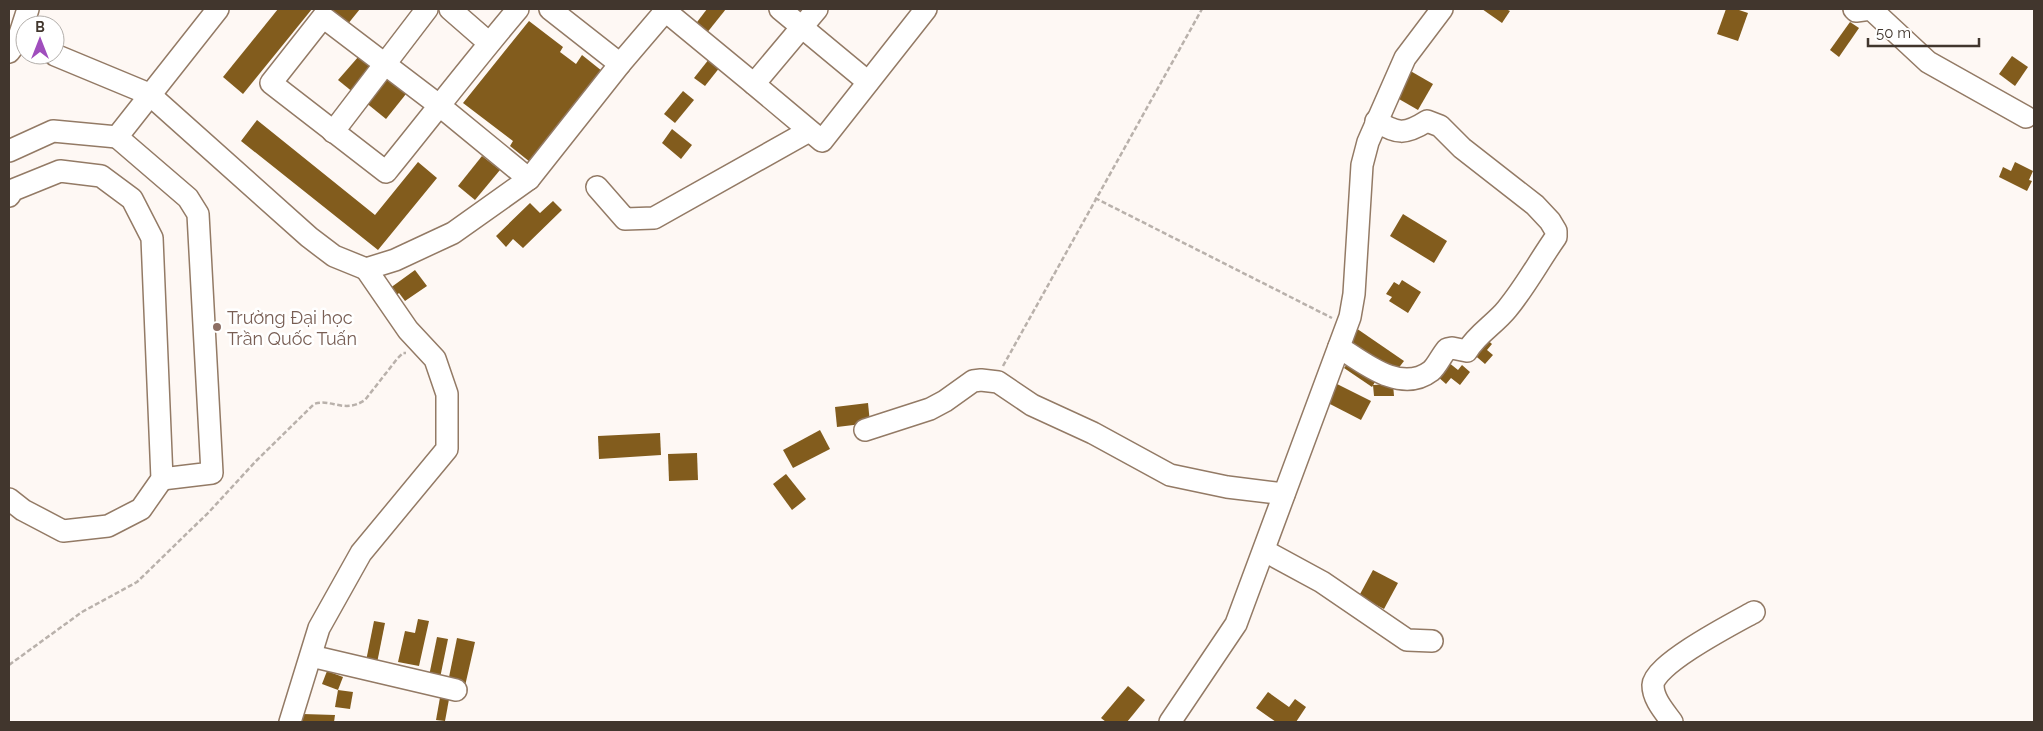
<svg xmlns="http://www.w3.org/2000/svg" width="2043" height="731" font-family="Raleway,sans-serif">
  <rect width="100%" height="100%" fill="#fef8f4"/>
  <g fill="#825c1d">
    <path d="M278 9H312L243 94 223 77Z"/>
    <path d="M316 9H360L343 30Z"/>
    <path d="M707 9H726L702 39 691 30Z"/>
    <path d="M1482 9H1506L1510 11 1502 23Z"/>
    <path d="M1726 9H1736L1748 13 1738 41 1717 34Z"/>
    <path d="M529 21 563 47 560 52 576 64 582 55 602 71 530 162 510 146 513 141 463 103Z"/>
    <path d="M1850 22 1859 28 1839 57 1830 50Z"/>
    <path d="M713 54 724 62 705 86 694 78Z"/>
    <path d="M359 56 406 94 386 119 338 80Z"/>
    <path d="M2012 56 2028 67 2015 86 1999 74Z"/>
    <path d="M1407 69 1433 84 1418 110 1392 95Z"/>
    <path d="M683 91 694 100 675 123 664 114Z"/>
    <path d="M257 120 375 215 418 162 437 178 378 250 241 141Z"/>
    <path d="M672 129 692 145 681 159 662 143Z"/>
    <path d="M482 156 500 170 475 200 458 186Z"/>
    <path d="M2015 162 2033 171 2029 180 2032 181 2027 191 1999 177 2003 167 2011 171Z"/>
    <path d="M553 201 562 210 523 248 513 239 506 247 496 236 530 203 540 213Z"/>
    <path d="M1403 214 1447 241 1434 263 1390 236Z"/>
    <path d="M415 270 427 286 405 301 399 293 392 299 386 291Z"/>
    <path d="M1402 280 1421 292 1408 313 1389 301 1392 297 1386 294 1394 282 1399 285Z"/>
    <path d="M1353 326 1404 361 1394 374 1347 346Z"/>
    <path d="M1484 337 1492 344 1487 350 1493 355 1485 364 1471 352Z"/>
    <path d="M1351 359 1378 377 1372 387 1344 368Z"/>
    <path d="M1448 362 1458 370 1462 365 1470 372 1460 385 1451 378 1446 384 1437 376Z"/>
    <path d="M1337 384 1371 401 1361 420 1328 403Z"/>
    <path d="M1393 384 1394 396H1374L1373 385Z"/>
    <path d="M868 403 870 423 837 427 835 407Z"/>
    <path d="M820 430 830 449 793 468 783 450Z"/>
    <path d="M660 433 661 455 599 459 598 436Z"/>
    <path d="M697 453 698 480 669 481 668 454Z"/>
    <path d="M786 474 806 499 792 510 773 484Z"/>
    <path d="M1373 570 1398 583 1384 609 1359 596Z"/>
    <path d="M418 619 429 621 419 666 398 662 405 631 415 633Z"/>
    <path d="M374 621 385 623 377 663 366 661Z"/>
    <path d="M437 637 448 639 440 678 429 676Z"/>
    <path d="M457 638 475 642 465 686 448 682Z"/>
    <path d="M327 671 343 677 338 690 322 684Z"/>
    <path d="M1128 686 1145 700 1127 722H1106L1101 718Z"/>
    <path d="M338 690 353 692 350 709 335 707Z"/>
    <path d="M441 692 450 694 445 721 436 720Z"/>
    <path d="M1268 692 1289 707 1295 699 1306 707 1296 722H1276L1256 708Z"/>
    <path d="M303 714 335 715 334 722H302Z"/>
  </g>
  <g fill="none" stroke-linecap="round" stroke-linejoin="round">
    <defs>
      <g id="minor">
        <path d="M450 9 489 43"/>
        <path d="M518 9C473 62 430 118 386 172L271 83 323 17 440 106 529 179"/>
        <path d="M550 9 620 64"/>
        <path d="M663 9 754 84 817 9"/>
        <path d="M780 9 868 82"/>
        <path d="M1854 9 1856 11 1871 9 1928 62 2026 117"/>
        <path d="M9 52 18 40 28 9"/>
        <path d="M55 55 149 94 309 237 334 256 366 269 395 260 453 233 529 179 620 64 667 9"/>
        <path d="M754 84 822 141 926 9"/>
        <path d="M333 132 427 9"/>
        <path d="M117 137 188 198 198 214 212 473 162 479"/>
        <path d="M9 151 53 131 117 137 218 9"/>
        <path d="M597 187 625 219 654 218 809 131"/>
        <path d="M9 196 13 190 60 171 101 176 132 199 152 238 162 479 141 509 108 526 63 531 23 510 9 499"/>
        <path d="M1339 347C1364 363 1401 394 1431 371 1437 366 1441 356 1447 349L1452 348 1467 351C1477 334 1495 324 1507 309 1526 286 1539 261 1556 237V231L1550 221 1535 205 1462 148 1440 126 1427 121C1405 135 1397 134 1376 121"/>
        <path d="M865 430 930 409 945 401 973 381 981 380 998 382 1032 405 1093 433 1170 475 1227 487 1284 494"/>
        <path d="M1265 551 1322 582 1407 640 1432 641"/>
        <path d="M311 656 456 690"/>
        <path d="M290 722 319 628 361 553 447 449V394L435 359 408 330 366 269"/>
        <path d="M1170 722 1236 624 1350 317 1354 294 1362 165 1368 142 1405 58 1442 9"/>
        <path d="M1672 722C1664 711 1653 699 1653 685 1654 664 1736 622 1754 612"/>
      </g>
    </defs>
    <use href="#minor" stroke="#937a65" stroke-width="24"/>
    <g stroke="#b9b1ab" stroke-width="2.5" stroke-dasharray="5 2.5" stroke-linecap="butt">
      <path d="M1095 198 1332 318"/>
      <path d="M1003 366 1202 9"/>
      <path d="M9 665 82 612 137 582 209 512 256 461 314 404C331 398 344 414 365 400L397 359 403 353H406"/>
    </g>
    <use href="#minor" stroke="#fff" stroke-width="21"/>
  </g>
  <circle fill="#8d6e63" stroke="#fff" stroke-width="2" cx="217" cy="327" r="5"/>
  <g text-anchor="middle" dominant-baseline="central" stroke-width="5" stroke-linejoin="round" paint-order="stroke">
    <g font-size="18" fill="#785e54" stroke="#fff" text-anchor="start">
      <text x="227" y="317">Trường Đại học<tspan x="227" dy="21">Trần Quốc Tuấn</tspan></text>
    </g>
  </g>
  <rect width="2043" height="731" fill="none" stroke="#41362d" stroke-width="20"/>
  <g transform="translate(40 40)"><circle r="24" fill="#ffffff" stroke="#b3afab"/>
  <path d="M0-4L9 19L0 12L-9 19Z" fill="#a04ebd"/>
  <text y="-8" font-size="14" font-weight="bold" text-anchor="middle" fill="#41362d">B</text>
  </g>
  <path d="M1868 38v8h111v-8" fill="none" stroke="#41362d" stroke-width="2.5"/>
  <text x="1876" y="38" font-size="15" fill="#41362d" stroke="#ffffff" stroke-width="4" paint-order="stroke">50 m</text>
</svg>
